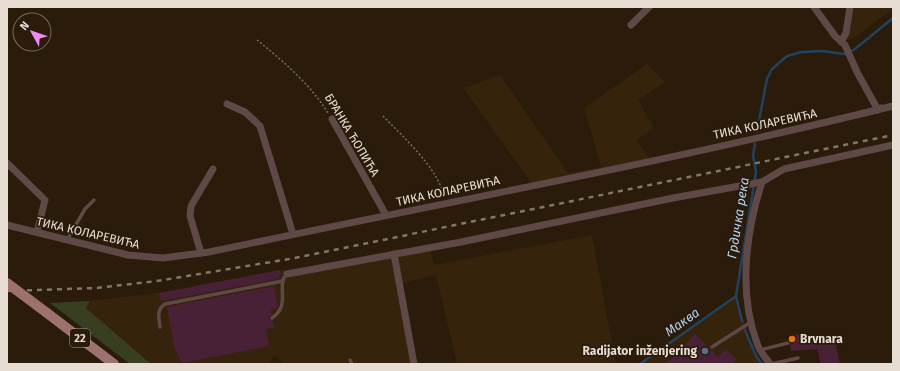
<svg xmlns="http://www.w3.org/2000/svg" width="900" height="371" font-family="'Fira Sans',sans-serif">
  <rect width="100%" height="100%" fill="#2a1b0a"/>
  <g fill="#36230c">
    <path d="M850 7H893V9L854 38 841 42Z"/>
    <path d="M647 64 665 82 638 100 654 128 637 140 650 160 533 185 463 88 500 75 568 173 601 167 584 108Z"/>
    <path d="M592 235 616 364H457L436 275 400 284 414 364H284L274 355 270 364H151L86 308 90 301 159 293 286 269 287 273 430 248 434 265Z"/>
    <path d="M736 296 753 349 762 364H640Z"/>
  </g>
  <path fill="#383f20" d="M90 301 86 308 151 364H130L50 303Z"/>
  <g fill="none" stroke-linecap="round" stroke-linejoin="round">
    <g stroke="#1e4461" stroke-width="2.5">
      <path d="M757 131 767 79 772 69 787 56 802 52 822 51 845 54 855 49 893 18"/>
      <path d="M742 321 736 296 756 172 753 155 755 144"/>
      <path d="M745 330 756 356 762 364"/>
      <path d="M640 364 736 296"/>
    </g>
  </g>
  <g fill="#482137">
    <path d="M280 270 281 276 273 280 161 301 159 293Z"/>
    <path d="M274 286 278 307 271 309 272 314 269 317 270 320 273 321 274 328 266 329 269 346 182 363 174 347 167 307Z"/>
    <path d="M695 334 718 357 726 349 736 359 731 364H666Z"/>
    <path d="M808 334 809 341 834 335 840 364H821L817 349 791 351 789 335Z"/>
  </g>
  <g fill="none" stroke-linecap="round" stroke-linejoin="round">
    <g stroke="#796c5d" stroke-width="1.5" stroke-dasharray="2 2" stroke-linecap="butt">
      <path d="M257 40C283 61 310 84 328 113"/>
      <path d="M383 116C403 137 439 169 444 197"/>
    </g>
    <g stroke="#5e4947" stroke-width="3.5">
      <path d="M67 240 85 209 94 200"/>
      <path d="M272 318C292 305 275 284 287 274"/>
      <path d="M160 327C159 318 156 310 165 304L283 281"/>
      <path d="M712 347 751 322"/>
      <path d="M760 350 788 343"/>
      <path d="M350 360 352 364"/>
      <path d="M771 364 798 358"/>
    </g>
    <g stroke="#5e4947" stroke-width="7">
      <path d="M814 7 835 36 845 45 857 72 878 110 881 108"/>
      <path d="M631 25 649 7"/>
      <path d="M841 42 846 33 850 7"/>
      <path d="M227 104 245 112 260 126 293 234"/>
      <path d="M332 119 386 215"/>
      <path d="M7 163 45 200 37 232"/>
      <path d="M7 225 128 255 163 258 209 252C437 204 667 162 893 106"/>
      <path d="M201 253 190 216 191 206 213 169"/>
      <path d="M394 254 414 364"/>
      <path d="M287 274 461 242 673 198 762 182"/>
      <path d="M770 364C766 358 759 351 757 343 738 292 746 232 762 182L784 169 893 145"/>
    </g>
    <path stroke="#9d726e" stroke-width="10" d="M47 313 114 364"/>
    <path stroke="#827667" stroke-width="2.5" stroke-dasharray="5 5" stroke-linecap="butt" d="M7 291 96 288 157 281 295 258 893 135"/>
    <path stroke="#9d726e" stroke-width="10" d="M7 283 47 313"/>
  </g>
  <circle fill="#e8710a" stroke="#2a1b0a" stroke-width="1.5" cx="792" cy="339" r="4"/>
  <circle fill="#5c6f8a" stroke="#2a1b0a" stroke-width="1.5" cx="705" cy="351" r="4"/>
  <g text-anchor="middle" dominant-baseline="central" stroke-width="3.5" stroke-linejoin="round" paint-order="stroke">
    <rect fill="#2a1b0a" stroke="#aea396" stroke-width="1" x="70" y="329" width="20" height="18" rx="3"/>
    <g font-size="11" font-weight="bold" fill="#e7ddd2">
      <text x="80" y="338">22</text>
    </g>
    <g font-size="12" fill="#e7ddd2" stroke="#2a1b0a">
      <text transform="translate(765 124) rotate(-12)">ТИКА КОЛАРЕВИЋА</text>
      <text transform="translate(352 135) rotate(59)">БРАНКА ЋОПИЋА</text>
      <text transform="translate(448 191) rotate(-12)">ТИКА КОЛАРЕВИЋА</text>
      <text transform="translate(88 233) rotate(13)">ТИКА КОЛАРЕВИЋА</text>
    </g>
    <g font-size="12" font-weight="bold" fill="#e7ddd2" stroke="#2a1b0a" text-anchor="start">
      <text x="800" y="339">Brvnara</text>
      <text x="697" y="351" text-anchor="end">Radijator inženjering</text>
    </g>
    <g font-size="13" font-style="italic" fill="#b1d5f4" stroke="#2a1b0a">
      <text transform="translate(738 218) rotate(-81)">Грдичка река</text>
      <text transform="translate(682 322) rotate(-35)">Маква</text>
    </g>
  </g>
  <rect width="900" height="371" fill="none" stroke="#e7ddd2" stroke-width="16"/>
  <g transform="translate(32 32) rotate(310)"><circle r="19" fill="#2a1b0a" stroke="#76695a"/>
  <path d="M0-3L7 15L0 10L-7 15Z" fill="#f08bf5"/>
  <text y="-6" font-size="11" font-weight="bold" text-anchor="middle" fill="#e7ddd2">N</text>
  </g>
</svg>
